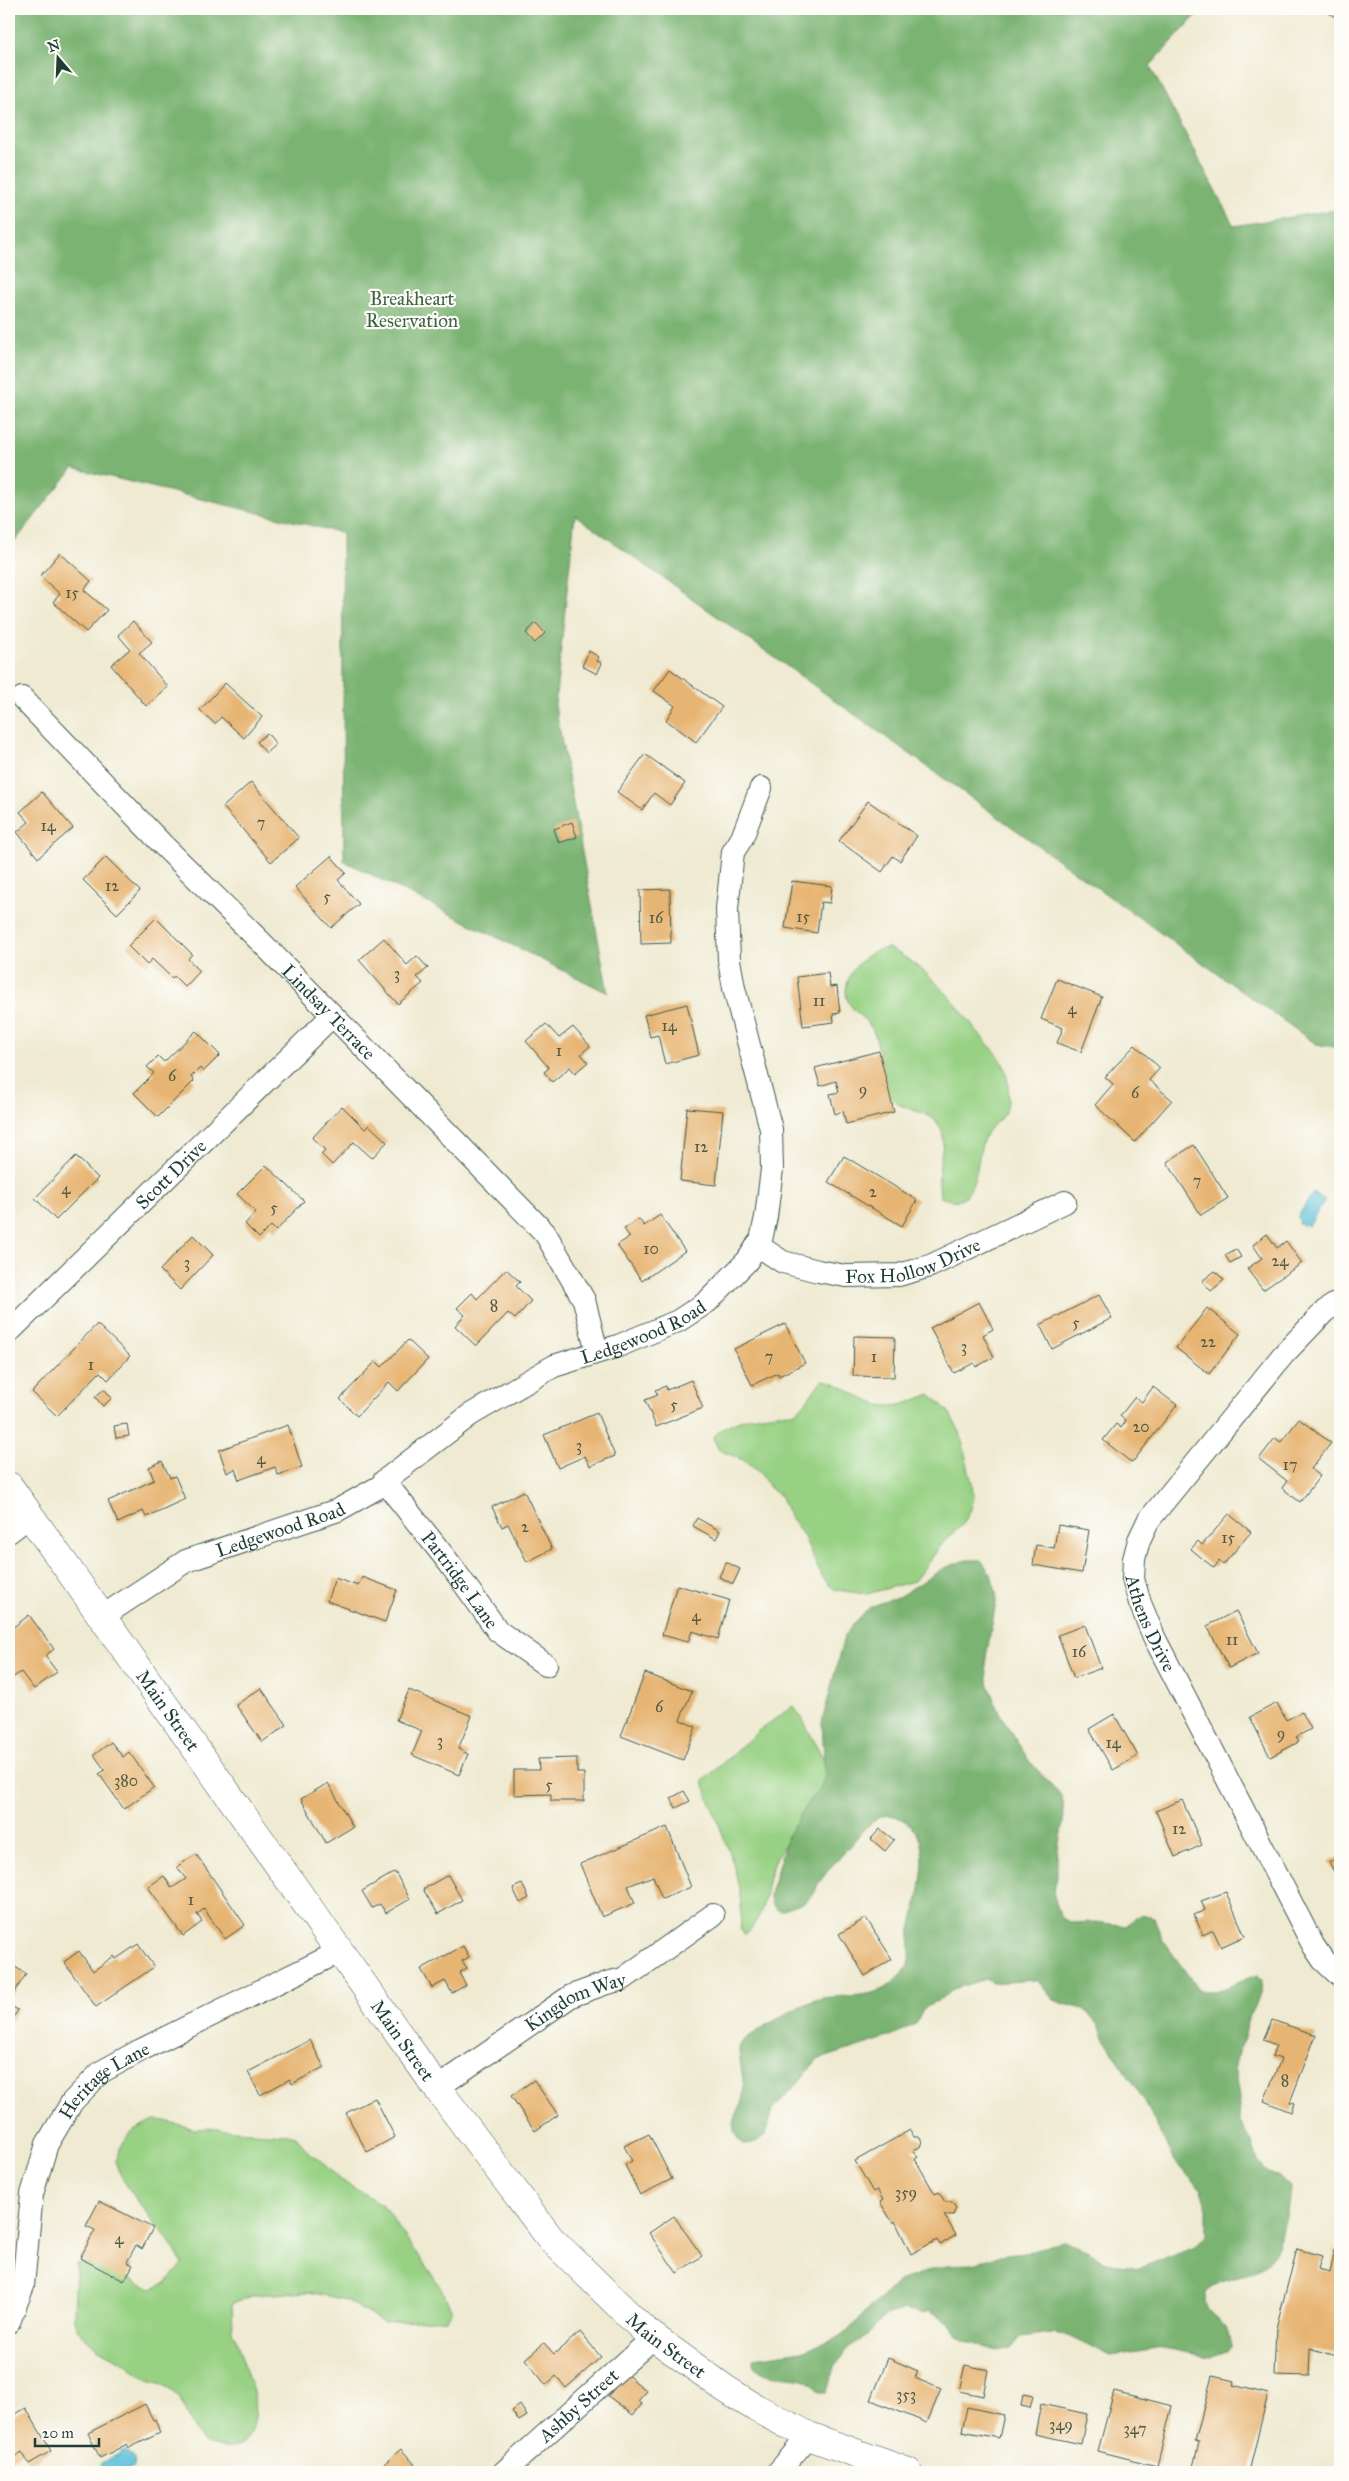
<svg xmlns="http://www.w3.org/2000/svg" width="1349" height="2481" font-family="'IM FELL Great Primer',serif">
  <rect width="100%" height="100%" fill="#fdfcf7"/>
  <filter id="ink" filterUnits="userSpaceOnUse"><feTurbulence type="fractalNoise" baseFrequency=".02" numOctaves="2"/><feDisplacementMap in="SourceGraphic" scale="10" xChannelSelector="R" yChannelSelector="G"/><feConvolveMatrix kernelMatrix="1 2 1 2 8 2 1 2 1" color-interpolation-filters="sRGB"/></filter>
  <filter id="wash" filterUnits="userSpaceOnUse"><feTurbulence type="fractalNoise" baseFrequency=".0096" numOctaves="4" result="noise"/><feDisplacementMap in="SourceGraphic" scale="20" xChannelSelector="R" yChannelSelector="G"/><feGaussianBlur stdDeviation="1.12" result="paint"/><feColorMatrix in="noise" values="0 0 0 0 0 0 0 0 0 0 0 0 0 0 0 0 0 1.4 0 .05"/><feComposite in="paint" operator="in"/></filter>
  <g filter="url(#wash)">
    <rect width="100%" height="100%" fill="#efead1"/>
    <g fill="#98d184" stroke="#5c875c">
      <path d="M888 948C929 968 953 1000 981 1036 990 1048 1001 1054 1005 1069 1008 1080 1010 1096 1007 1107 1004 1120 990 1124 985 1136 976 1156 980 1179 965 1197 958 1204 948 1199 940 1197 939 1186 938 1174 940 1163 941 1152 946 1140 941 1129 931 1107 905 1115 891 1097 878 1081 882 1054 875 1035 870 1021 859 1017 851 1006 837 987 856 961 873 952 877 950 883 949 888 948Z"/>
      <path d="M823 1380C837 1382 844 1388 855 1394 887 1413 899 1407 930 1394L948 1411 960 1432 972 1484 974 1498 971 1509 964 1523 944 1542 914 1581 867 1594 836 1590 828 1584 821 1575 803 1535 788 1514 780 1495 771 1489 760 1473 745 1461 719 1450 713 1438C728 1419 753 1416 776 1413 781 1412 787 1414 792 1413 804 1410 813 1389 823 1380Z"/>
      <path d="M793 1706 802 1718 832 1775C815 1802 794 1827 778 1855 761 1884 772 1909 745 1935L740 1929C747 1876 718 1830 703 1781L757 1732Z"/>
      <path d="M155 2120 166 2121 195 2129 210 2128 235 2131 287 2134 296 2136 309 2153 319 2159 340 2180 382 2204 440 2286 452 2311 447 2319 383 2323 346 2300 309 2292 255 2295 232 2303 233 2330 254 2395C256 2409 254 2443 237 2447 227 2450 215 2446 205 2444L196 2432 180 2399 175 2393 163 2384 148 2380 123 2362 97 2348 78 2331 74 2315 76 2264C112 2260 121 2278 151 2288L166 2283 182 2264C165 2226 129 2201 115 2162 123 2137 132 2129 155 2120Z"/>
    </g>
    <g fill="#7ab372" stroke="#4c7853">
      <path d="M9 9H1202L1150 66 1234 226 1340 209V1048L1316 1044 575 515 555 705 608 993 344 861 342 533 73 468 9 549Z"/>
      <path d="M966 1560H981L991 1574 997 1597 986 1657 987 1679 994 1700 1008 1728 1030 1762 1060 1794 1063 1802 1064 1817 1057 1854V1877L1053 1892 1059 1913 1063 1919 1070 1923 1096 1922 1127 1926C1133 1915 1143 1914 1154 1917L1162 1939 1198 1989C1217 1997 1239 1980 1257 1975L1262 1980 1261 1994 1247 2021 1245 2037 1234 2066 1240 2105 1239 2121 1251 2140 1258 2161 1267 2171 1280 2177 1290 2187C1290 2206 1278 2258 1262 2268 1248 2278 1205 2276 1205 2300 1205 2313 1219 2318 1225 2327 1228 2333 1228 2340 1230 2346L1226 2352 1211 2357 1164 2348 1111 2356 1068 2335 1052 2333 1021 2337 1011 2349 1002 2350 986 2348 963 2340 957 2335 949 2322 929 2310 922 2313 906 2309 887 2315 861 2340 849 2347 835 2364 827 2392H819C816 2388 813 2384 808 2381 793 2373 755 2383 753 2358L802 2351 838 2338 849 2331 868 2309 899 2282 945 2265 974 2264 1000 2255 1033 2251 1049 2244 1065 2241 1091 2252 1106 2263 1140 2268 1192 2247 1207 2235V2209L1201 2190 1172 2157 1144 2100 1118 2061 1098 2025 1084 2009 1060 2003 1053 1999 1037 1980 993 1983 985 1979 953 1989 943 1999 928 2005 923 2010 916 2024 888 2037 817 2060 790 2092 772 2109C770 2127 766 2145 744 2145 723 2126 740 2116 743 2095 745 2082 740 2066 739 2052 739 2051 739 2046 740 2045 745 2035 809 2000 822 1998 841 1995 868 1998 885 1988 894 1983 904 1974 909 1964 912 1956 908 1943 910 1934 915 1907 936 1846 910 1825 883 1803 872 1822 854 1841 841 1855 829 1868 818 1884 816 1887 816 1891 814 1894 806 1904 792 1907 780 1911 772 1907 770 1904 770 1894L787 1837 810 1799 819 1790 825 1777 822 1722 844 1637 853 1624 870 1607 900 1596 944 1568Z"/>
    </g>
    <g fill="#5cc1da" stroke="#3e7f87">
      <path d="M1313 1193 1325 1201 1308 1226 1305 1224 1303 1226 1298 1223 1300 1220 1297 1218Z"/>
      <path d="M126 2451 134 2458 133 2466 121 2472H102L100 2464Z"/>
    </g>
    <g id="blocks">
      <g fill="#e7b573">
        <path d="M1324 9H1340V21Z"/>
        <path d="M60 553 91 581 84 590 107 610 86 632 53 602 60 594 40 576Z"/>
        <path d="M133 621 152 642 139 653 168 687 146 706 111 665 130 649 118 635Z"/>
        <path d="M536 623 545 633 535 643 526 633Z"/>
        <path d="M589 651 599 657 597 661 602 663 597 674 582 666Z"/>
        <path d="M670 669 722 707 696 742 666 720 675 706 654 691Z"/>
        <path d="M225 683 262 717 244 738 221 717 215 724 200 710Z"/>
        <path d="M267 733 276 744 266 753 257 742Z"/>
        <path d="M645 754 685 783 670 805 654 793 642 810 617 792Z"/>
        <path d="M251 782 299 838 271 862 223 807Z"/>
        <path d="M42 792 73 828 38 858 17 832 29 822 20 812Z"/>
        <path d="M868 801 917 836 900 861 893 856 882 872 839 841Z"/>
        <path d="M572 822 577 837 559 843 554 829Z"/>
        <path d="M331 856 346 873 338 880 359 904 331 928 295 887Z"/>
        <path d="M106 857 140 891 117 914 83 880Z"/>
        <path d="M792 881 832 886 830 903 821 902 817 933 785 928Z"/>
        <path d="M670 889 671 943 641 944 640 890Z"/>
        <path d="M156 918 192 954 188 959 200 971 185 987 174 976 172 978 152 959 147 965 128 946Z"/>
        <path d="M384 938 407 965 417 956 428 968 417 977 423 983 398 1004 359 960Z"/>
        <path d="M828 973 830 987 837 986 840 1013 833 1014 834 1022 803 1026 797 977Z"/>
        <path d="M1057 979 1102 997 1081 1052 1057 1043 1063 1028 1041 1019Z"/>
        <path d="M687 1004 699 1055 665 1064 658 1035 650 1037 644 1015Z"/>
        <path d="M546 1024 559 1038 573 1027 590 1046 581 1054 588 1062 575 1073 570 1067 552 1082 544 1072 549 1068 526 1041Z"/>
        <path d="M196 1031 220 1055 203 1072 200 1068 191 1077 194 1081 158 1117 134 1093 154 1073 147 1067 158 1056 164 1062Z"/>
        <path d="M1135 1045 1160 1068 1149 1080 1172 1100 1135 1142 1095 1105 1113 1084 1105 1077Z"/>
        <path d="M879 1051 894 1112 846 1124 843 1111 835 1114 830 1094 839 1092 836 1081 820 1086 815 1068Z"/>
        <path d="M342 1106 365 1129 369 1125 387 1142 372 1158 354 1142 332 1165 321 1154 325 1150 312 1138Z"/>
        <path d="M687 1108 723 1111 716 1185 680 1181Z"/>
        <path d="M1194 1145 1228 1198 1201 1215 1167 1162Z"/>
        <path d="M76 1156 98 1178 56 1220 35 1198Z"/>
        <path d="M844 1156 917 1200 902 1226 828 1182Z"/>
        <path d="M266 1165 304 1201 276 1231 271 1226 259 1238 245 1224 256 1212 237 1194Z"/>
        <path d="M660 1215 685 1251 642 1281 617 1245 630 1237 624 1229 639 1219 644 1226Z"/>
        <path d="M1267 1234 1277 1248 1286 1241 1302 1263 1263 1290 1247 1269 1262 1258 1253 1245Z"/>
        <path d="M193 1235 213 1255 180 1290 160 1270Z"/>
        <path d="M1236 1249 1241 1257 1230 1263 1225 1255Z"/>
        <path d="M506 1269 520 1282 516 1286 531 1301 515 1319 508 1313 476 1346 455 1326 465 1315 457 1308 472 1293 477 1299Z"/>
        <path d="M1215 1271 1224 1280 1211 1291 1202 1281Z"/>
        <path d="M1099 1295 1112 1318 1052 1349 1040 1325Z"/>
        <path d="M979 1302 993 1329 983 1335 994 1357 976 1367 974 1363 954 1373 930 1328Z"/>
        <path d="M1207 1308 1240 1334 1209 1374 1176 1348Z"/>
        <path d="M97 1324 130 1356 108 1380 100 1372 57 1416 32 1392Z"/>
        <path d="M785 1324 805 1363 779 1376 778 1373 752 1385 734 1349Z"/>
        <path d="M854 1336 895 1337 894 1377 853 1376Z"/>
        <path d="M408 1340 428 1359 398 1391 389 1382 357 1416 340 1399 376 1361 382 1367Z"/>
        <path d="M691 1380 703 1408 656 1427 645 1400 658 1395 655 1390 666 1386 667 1390Z"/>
        <path d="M1153 1387 1177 1405 1132 1463 1103 1440 1116 1424 1121 1428 1126 1421 1120 1416 1135 1397 1142 1402Z"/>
        <path d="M104 1389 112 1398 103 1406 95 1397Z"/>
        <path d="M597 1413 615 1456 590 1466 585 1456 558 1468 544 1435Z"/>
        <path d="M1299 1419 1331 1443 1311 1469 1320 1476 1300 1502 1282 1488 1287 1481 1259 1459 1275 1438 1281 1442Z"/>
        <path d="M127 1424 129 1436 116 1438 114 1426Z"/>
        <path d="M288 1425 302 1467 278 1475 275 1467 239 1480 235 1469 227 1473 219 1450Z"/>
        <path d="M162 1461 170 1478 175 1476 185 1499 146 1517 143 1511 118 1523 108 1501 154 1480 149 1467Z"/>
        <path d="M524 1491 552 1549 527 1562 508 1524 502 1527 492 1507Z"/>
        <path d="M1229 1514 1251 1532 1223 1565 1219 1561 1214 1568 1191 1549 1198 1541 1202 1545Z"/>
        <path d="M697 1518 720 1531 716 1539 693 1526Z"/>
        <path d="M1058 1525 1089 1530 1082 1573 1033 1565 1036 1545 1054 1548Z"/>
        <path d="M726 1562 740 1569 733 1584 719 1577Z"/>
        <path d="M362 1577 397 1590 385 1622 327 1601 335 1578 358 1586Z"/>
        <path d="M677 1585 729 1600 718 1639 692 1631 688 1642 662 1635Z"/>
        <path d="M1236 1611 1258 1653 1229 1668 1207 1626Z"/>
        <path d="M29 1615 54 1649 45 1656 57 1672 34 1689 21 1672 9 1680V1625L11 1629Z"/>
        <path d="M1085 1625 1101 1668 1074 1678 1058 1635Z"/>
        <path d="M645 1673 692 1691 680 1720 696 1727 683 1760 621 1736Z"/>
        <path d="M261 1688 287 1725 262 1742 236 1705Z"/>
        <path d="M409 1690 472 1716 458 1749 468 1754 459 1775 412 1755 422 1731 396 1720Z"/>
        <path d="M1277 1703 1286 1720 1302 1712 1311 1729 1296 1737 1299 1742 1270 1757 1250 1717Z"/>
        <path d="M1114 1714 1138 1756 1113 1770 1089 1729Z"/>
        <path d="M111 1742 123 1757 129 1752 154 1787 124 1809 99 1774 105 1770 94 1755Z"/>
        <path d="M577 1758V1773H584V1801H551V1794L514 1795V1770H539L538 1759Z"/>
        <path d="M328 1783 353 1827 326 1843 301 1799Z"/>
        <path d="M684 1791 690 1801 676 1808 671 1798Z"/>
        <path d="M1182 1800 1202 1845 1175 1857 1156 1811Z"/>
        <path d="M667 1827 691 1887 662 1899 653 1876 628 1886 635 1903 602 1917 580 1864Z"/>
        <path d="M880 1829 894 1840 885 1851 871 1839Z"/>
        <path d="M196 1854 245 1925 225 1939 204 1909 197 1914 202 1922 183 1936 148 1887 164 1876 172 1888 186 1879 177 1867Z"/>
        <path d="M1340 1857V1883L1329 1862Z"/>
        <path d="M395 1872 410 1899 386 1913 380 1904 372 1908 362 1891Z"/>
        <path d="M448 1875 462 1900 438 1914 423 1889Z"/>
        <path d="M522 1884 529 1898 520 1903 513 1888Z"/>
        <path d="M1226 1892 1245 1936 1221 1947 1213 1930 1203 1935 1194 1915 1205 1910 1201 1901Z"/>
        <path d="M866 1918 892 1959 865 1976 839 1934Z"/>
        <path d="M138 1944 154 1967 96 2007 64 1962 79 1951 93 1971 114 1956 116 1959Z"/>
        <path d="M463 1946 469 1957 462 1961 467 1968 459 1973 466 1985 452 1993 445 1981 432 1988 421 1969Z"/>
        <path d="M9 1963 26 1974 9 2001Z"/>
        <path d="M9 2005 18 2010 9 2025Z"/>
        <path d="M1272 2020 1316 2035 1290 2102 1294 2103 1291 2112 1264 2101 1281 2059 1272 2056 1276 2045 1263 2040Z"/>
        <path d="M310 2040 324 2067 292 2084 290 2079 260 2095 248 2072Z"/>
        <path d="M534 2080 558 2115 535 2131 511 2096Z"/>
        <path d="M375 2098 395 2137 367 2152 346 2113Z"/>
        <path d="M910 2130 914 2137H919L922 2141 920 2147 913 2150 918 2157 915 2159 935 2194 939 2192 945 2202H952L956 2208 953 2215H944L956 2235 940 2245 937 2240 911 2254 895 2221 893 2223 880 2202 883 2200 877 2190 873 2192 855 2161Z"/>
        <path d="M649 2134 672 2179 640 2195 625 2165 632 2161 624 2146Z"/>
        <path d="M99 2201 153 2228 142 2249 136 2245 127 2262 133 2265 124 2281 80 2258 95 2230 86 2226Z"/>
        <path d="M674 2216 702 2256 677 2273 649 2233Z"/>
        <path d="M1297 2249 1322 2256 1318 2269 1330 2272 1335 2250 1340 2251V2357L1310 2348 1309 2376 1274 2375 1276 2328Z"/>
        <path d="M580 2332 601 2357 566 2388 556 2376 546 2385 525 2359 544 2343 554 2354Z"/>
        <path d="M888 2358 918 2371 915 2378 941 2389 927 2423 871 2400Z"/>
        <path d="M965 2365 988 2370 983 2396 959 2391Z"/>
        <path d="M626 2374 647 2391 638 2401 642 2404 633 2415 608 2396Z"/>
        <path d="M1212 2376 1235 2381 1233 2385 1268 2394 1249 2472 1192 2471 1199 2442 1195 2441Z"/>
        <path d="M1114 2391 1172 2406 1157 2466 1098 2451Z"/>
        <path d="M1023 2394 1033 2396 1030 2408 1021 2406Z"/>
        <path d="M145 2404 153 2420 155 2419 160 2433 129 2448 127 2444 100 2458 88 2433Z"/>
        <path d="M1041 2404 1087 2414 1081 2444 1035 2434Z"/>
        <path d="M520 2405 527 2416 519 2421 512 2411Z"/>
        <path d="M967 2407 1004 2415 999 2438 962 2431Z"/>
        <path d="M26 2408 51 2451 29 2464 22 2452 9 2460V2418Z"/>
        <path d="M401 2449 419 2469 416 2472H375Z"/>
      </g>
    </g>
  </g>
  <g filter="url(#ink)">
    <use href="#blocks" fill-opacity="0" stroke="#3e574c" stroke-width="1"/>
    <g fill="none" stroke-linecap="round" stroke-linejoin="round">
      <defs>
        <g id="minor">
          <path id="s1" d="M22 698 163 845 264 945 545 1233 584 1300 597 1352"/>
          <path id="s2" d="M757 1245 783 1262 818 1271 846 1276 899 1275 930 1266 1065 1202"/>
          <path id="s3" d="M1340 1301 1325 1311 1283 1355 1148 1521 1139 1540 1134 1559 1133 1579 1140 1603 1154 1637 1313 1945 1323 1960 1340 1976"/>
          <path id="s4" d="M9 1332 332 1016"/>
          <path id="s5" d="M386 1483 450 1564 498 1631 546 1665"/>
          <path d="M9 1532 30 1516"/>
          <path id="s6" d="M103 1616 186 1561 338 1510 386 1483 384 1481 470 1415 554 1366 618 1346 678 1321 707 1302 747 1261 761 1240 766 1217 772 1169 771 1129 734 988 729 960 727 909 733 852 742 838 761 788"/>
          <path id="s7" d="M437 2088 571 1996 607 1983 623 1979 713 1915"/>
          <path id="s8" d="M9 2322 23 2286 32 2194 47 2144 72 2102 101 2072 141 2050 341 1951"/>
          <path id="s9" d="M504 2472 654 2337"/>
          <path d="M778 2472 809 2436"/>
        </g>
        <g id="secondary">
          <path id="s10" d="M9 1486 437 2088 550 2238 644 2330 724 2388 756 2408 809 2436 908 2472"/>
        </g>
      </defs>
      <use href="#minor" stroke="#3e574c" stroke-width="24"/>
      <use href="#secondary" stroke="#3e574c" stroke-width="29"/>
      <use href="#minor" stroke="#fff" stroke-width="22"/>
      <use href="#secondary" stroke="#fff" stroke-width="28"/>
    </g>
  </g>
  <g text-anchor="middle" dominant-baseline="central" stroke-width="4.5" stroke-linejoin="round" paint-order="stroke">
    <g font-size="16" fill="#515b44">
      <text x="72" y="592">15</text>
      <text x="261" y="822">7</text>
      <text x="48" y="825">14</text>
      <text x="112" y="885">12</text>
      <text x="327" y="896">5</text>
      <text x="803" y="916">15</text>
      <text x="656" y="917">16</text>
      <text x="397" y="973">3</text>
      <text x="819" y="1000">11</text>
      <text x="1072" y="1008">4</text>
      <text x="669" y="1025">14</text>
      <text x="559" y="1050">1</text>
      <text x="172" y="1075">6</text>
      <text x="863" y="1089">9</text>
      <text x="1135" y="1092">6</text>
      <text x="701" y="1146">12</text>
      <text x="1197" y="1180">7</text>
      <text x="66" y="1188">4</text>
      <text x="873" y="1191">2</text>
      <text x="274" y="1207">5</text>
      <text x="651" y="1248">10</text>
      <text x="1280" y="1260">24</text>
      <text x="187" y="1262">3</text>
      <text x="494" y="1305">8</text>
      <text x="1076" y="1322">5</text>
      <text x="1208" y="1341">22</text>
      <text x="964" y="1346">3</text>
      <text x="769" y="1356">7</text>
      <text x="874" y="1356">1</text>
      <text x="91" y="1364">1</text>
      <text x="674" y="1404">5</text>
      <text x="1141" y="1426">20</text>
      <text x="579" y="1445">3</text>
      <text x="261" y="1458">4</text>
      <text x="1290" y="1464">17</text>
      <text x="525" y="1526">2</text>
      <text x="1228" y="1537">15</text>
      <text x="696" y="1615">4</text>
      <text x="1232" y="1639">11</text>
      <text x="1079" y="1651">16</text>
      <text x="659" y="1706">6</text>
      <text x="1281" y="1733">9</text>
      <text x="440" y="1740">3</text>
      <text x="1113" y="1742">14</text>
      <text x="126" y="1780">380</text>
      <text x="549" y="1784">5</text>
      <text x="1179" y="1828">12</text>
      <text x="191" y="1899">1</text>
      <text x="1285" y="2080">8</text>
      <text x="906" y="2192">359</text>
      <text x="119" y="2238">4</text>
      <text x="906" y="2394">353</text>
      <text x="1061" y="2424">349</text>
      <text x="1135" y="2428">347</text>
    </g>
    <g font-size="19" fill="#3d6248" stroke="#fdfcf7">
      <text x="412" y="298">Breakheart<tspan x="412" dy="22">Reservation</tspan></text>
    </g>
    <g font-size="19" fill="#1f3d34" stroke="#fdfcf7">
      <text stroke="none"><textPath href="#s1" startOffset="439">Lindsay Terrace</textPath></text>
      <text stroke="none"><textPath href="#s4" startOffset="226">Scott Drive</textPath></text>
      <text stroke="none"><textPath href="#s2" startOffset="165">Fox Hollow Drive</textPath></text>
      <text stroke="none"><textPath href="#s6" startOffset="619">Ledgewood Road</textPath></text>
      <text stroke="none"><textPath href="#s6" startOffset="199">Ledgewood Road</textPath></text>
      <text stroke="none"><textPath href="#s5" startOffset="122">Partridge Lane</textPath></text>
      <text stroke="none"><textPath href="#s3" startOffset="401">Athens Drive</textPath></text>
      <text stroke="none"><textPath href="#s10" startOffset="275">Main Street</textPath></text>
      <text stroke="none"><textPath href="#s7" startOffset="164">Kingdom Way</textPath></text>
      <text stroke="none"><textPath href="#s10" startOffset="680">Main Street</textPath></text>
      <text stroke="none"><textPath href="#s8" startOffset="271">Heritage Lane</textPath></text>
      <text stroke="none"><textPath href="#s10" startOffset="1085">Main Street</textPath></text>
      <text stroke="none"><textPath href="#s9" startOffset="100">Ashby Street</textPath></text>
    </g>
  </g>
  <rect width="1349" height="2481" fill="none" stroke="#fdfcf7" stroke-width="30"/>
  <g transform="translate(58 58) rotate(341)" stroke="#fdfcf7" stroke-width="4" paint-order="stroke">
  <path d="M0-4L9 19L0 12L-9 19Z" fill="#1f3d34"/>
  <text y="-8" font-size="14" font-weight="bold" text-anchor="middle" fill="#1f3d34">N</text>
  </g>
  <path d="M35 2438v8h64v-8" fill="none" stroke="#1f3d34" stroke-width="2.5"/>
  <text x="42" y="2438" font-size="15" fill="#1f3d34" stroke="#fdfcf7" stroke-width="4" paint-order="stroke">20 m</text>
</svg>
